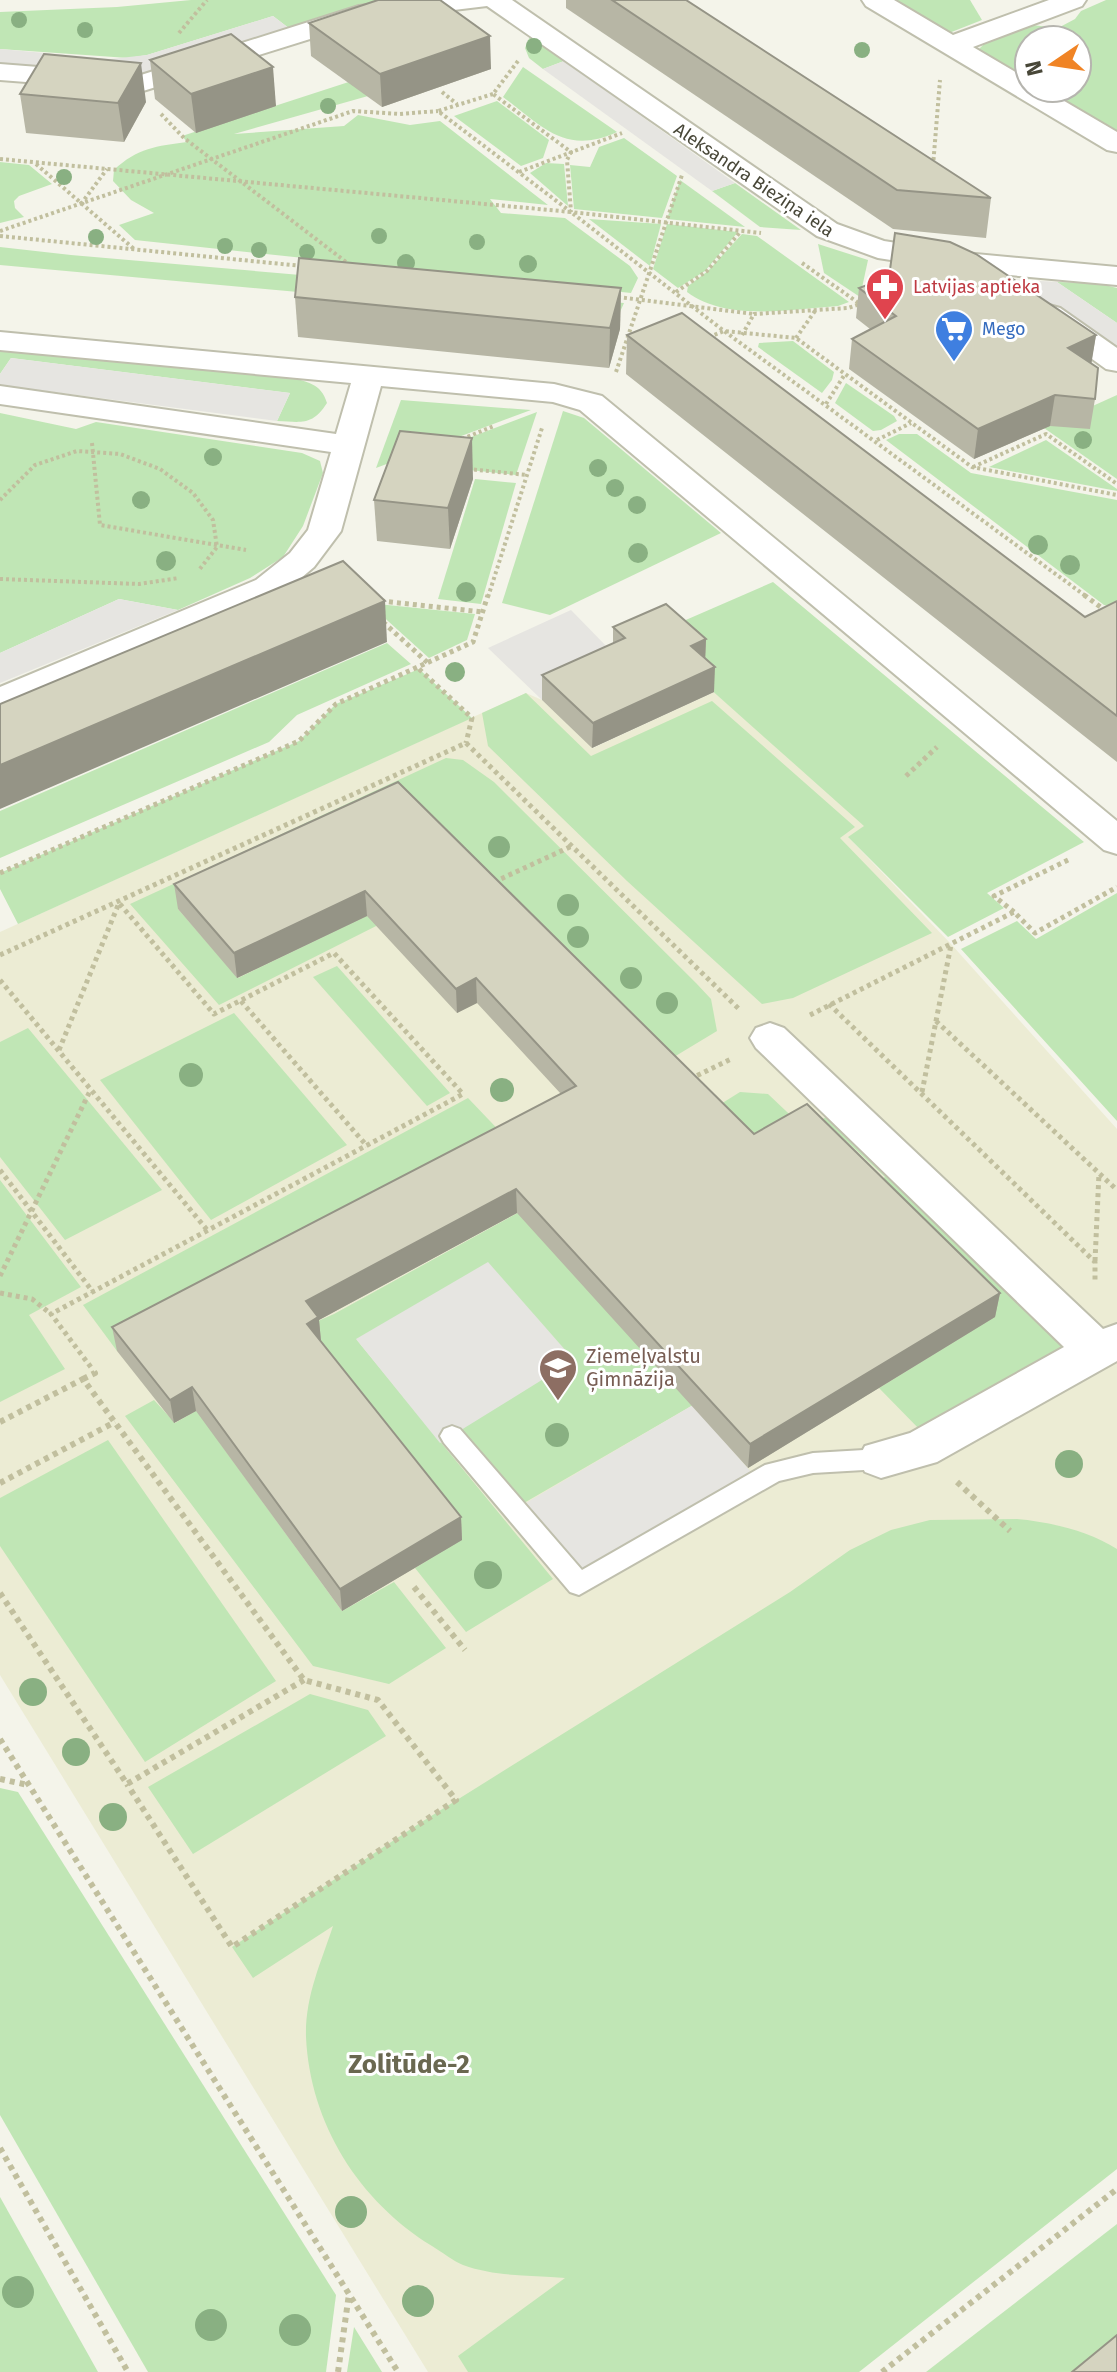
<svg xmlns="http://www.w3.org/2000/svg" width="1117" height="2372" font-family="'Fira Sans',sans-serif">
  <rect width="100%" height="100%" fill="#f4f4ea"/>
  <path fill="#ececd4" d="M714 692 865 826 849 838 951 944 1117 1129V2003L621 2372H428L0 1675V932L526 693 542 700 593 748Z"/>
  <g fill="#c0e6b5">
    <path d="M191 0H384L290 29 273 16 147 55 128 58 0 49V12L117 7Z"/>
    <path d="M894 0H970L982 20 949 33Z"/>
    <path d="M1106 0H1117V139L1031 88H1077V40H1029V87L976 52 991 37 1032 25 1058 28 1075 19 1081 11Z"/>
    <path d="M530 36 564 61 543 69 529 58 525 48Z"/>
    <path d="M523 67 617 132C565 156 542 126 503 97Z"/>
    <path d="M361 78 368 96 234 134 344 126 358 115 410 125 440 121 548 205 490 199 501 213 565 218 630 266 638 278 631 293 135 240 119 225 154 213 131 200 113 181 114 170C137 148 157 146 187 142L182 136Z"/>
    <path d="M497 101 549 140 543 158 521 166 454 116Z"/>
    <path d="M624 138 677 176 662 218 574 209 570 165 590 167 599 147Z"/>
    <path d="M0 162 29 165 52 184 19 196 14 201 15 208 24 217 0 223Z"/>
    <path d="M546 163 564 164 568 206 530 173Z"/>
    <path d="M680 180 745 227 667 219Z"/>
    <path d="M735 183 801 230 760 227 712 191Z"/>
    <path d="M589 219 661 224 650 266Z"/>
    <path d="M667 224 738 232 705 271 678 288 653 269Z"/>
    <path d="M742 234 757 236 849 302 838 306C792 309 727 322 687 292L688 286 708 271Z"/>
    <path d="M818 244 868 260 860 297 824 273Z"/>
    <path d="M0 247 71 255 624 303 616 321 0 265Z"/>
    <path d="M1057 282 1097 283 1117 288V323Z"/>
    <path d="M793 341 834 372 832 380 822 393 758 347 759 343Z"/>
    <path d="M10 351 289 377C307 382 321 383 327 403 312 426 302 422 277 421L290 393 11 358 0 374V352Z"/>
    <path d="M846 383 894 416 897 421 881 430 873 431 835 403Z"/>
    <path d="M1117 395V479L1044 428Z"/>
    <path d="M401 400 531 410 376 468Z"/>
    <path d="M563 411 584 418 721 533 550 615 502 603Z"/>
    <path d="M537 412 516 475 403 463Z"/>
    <path d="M0 413 76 429 96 422 302 453 320 461 323 473 303 526 283 557 250 578 178 610 119 599 0 653Z"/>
    <path d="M899 434H917L971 473 1117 500V608L1104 605 886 440Z"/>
    <path d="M1046 440 1117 489V491L989 467Z"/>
    <path d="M475 479 516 483 481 604 438 599Z"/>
    <path d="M773 582 1084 842 987 893 1004 908 948 937 848 837 864 826 690 671 665 629Z"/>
    <path d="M368 603 475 614 467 640 429 658Z"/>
    <path d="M387 643 411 664 297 715 269 742 0 858V811Z"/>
    <path d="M419 669 472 718 18 924 0 889V873L299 741 336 704Z"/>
    <path d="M526 693 591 756 712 701 855 827 840 838 932 933 793 998 762 1004 627 881 488 746 482 713Z"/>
    <path d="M446 758 463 760 494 782 696 983 711 999 717 1031 659 1066 428 886 178 909 238 978 389 905 398 915 219 1005 130 904Z"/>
    <path d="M1117 893V1121L961 949 1017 921 1036 939Z"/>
    <path d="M337 966 450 1093 427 1106 313 977Z"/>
    <path d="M234 1013 347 1145 211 1220 100 1080Z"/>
    <path d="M28 1028 162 1190 65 1240 0 1157V1042Z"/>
    <path d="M740 1092 768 1094 804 1128 761 1153 716 1107Z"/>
    <path d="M468 1098 511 1143 117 1351 83 1305Z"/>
    <path d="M830 1114 1075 1348 924 1434 879 1388 994 1317 865 1190 885 1177 823 1119Z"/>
    <path d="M583 1177 693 1405 524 1503 460 1431 356 1339 553 1579 466 1632 415 1568 462 1539 309 1325 334 1314Z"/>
    <path d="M0 1180 81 1287 29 1315 65 1369 0 1402Z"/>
    <path d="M216 1399 219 1442 342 1611 394 1582 446 1648 389 1684 313 1666 125 1416 154 1400 175 1423Z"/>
    <path d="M108 1440 276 1681 145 1762 0 1546V1498Z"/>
    <path d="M1017 1519C1050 1522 1089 1531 1117 1549V2169L859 2372H468L458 2356 565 2278C531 2275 496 2277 463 2265 453 2261 442 2252 432 2246 359 2201 310 2124 306 2037 305 1996 321 1963 333 1926L253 1978 232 1947 420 1823 790 1592 850 1550 891 1530 930 1520Z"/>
    <path d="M310 1694 368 1710 386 1736 193 1854 148 1787Z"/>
    <path d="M0 1788 18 1792 336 2295 326 2372H148L0 2115Z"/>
    <path d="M0 2197 98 2372H0Z"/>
    <path d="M1117 2224V2351L1091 2372H926Z"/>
    <path d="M354 2327 382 2372H347Z"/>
  </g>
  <g fill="#e6e5e1">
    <path d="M273 16 290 29 141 76 0 64V49L111 59 147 55Z"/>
    <path d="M564 61 735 183 712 191 543 69Z"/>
    <path d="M989 278 1057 282 1117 323V362Z"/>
    <path d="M11 358 290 393 277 421 0 385V374Z"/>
    <path d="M119 599 178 610 0 683V653Z"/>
    <path d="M571 610 612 652 542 700 488 648Z"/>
    <path d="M488 1262 574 1360 440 1443 356 1339Z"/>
    <path d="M693 1405 758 1480 579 1584 514 1510Z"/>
  </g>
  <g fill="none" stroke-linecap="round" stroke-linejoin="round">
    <defs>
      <path id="service" d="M452 1426 460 1429 582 1570 765 1465 813 1453 881 1449 889 1452 893 1459 889 1466 881 1469 813 1473 779 1481 579 1595 570 1592 444 1443 440 1436 444 1429Z"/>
      <g id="minor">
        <path d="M406 0H512L837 224 884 241 954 252 1117 267V285L955 270 878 258 817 236 487 6 371 20 143 91 0 80V64L141 75 359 6Z"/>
        <path d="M862 0H894L953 35 1049 0H1086L1082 6 973 47 1029 80V88H1042L1117 132V152L1107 150 866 6Z"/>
        <path d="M1049 305 1060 308 1117 348V371L1106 369 1038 320 1034 314 1038 308Z"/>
        <path d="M0 332 554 384 602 396 1117 821V854L1104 850 580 410 553 402 381 386 341 531 314 567 280 596 0 712V687L256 580 290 553 308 530 331 452 0 404V386L336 434 351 383 0 350Z"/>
        <path d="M770 1023 784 1028 1103 1329 1117 1324V1361L937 1462 881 1478 865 1472 858 1459 865 1446 910 1433 1064 1347 756 1048 750 1038 756 1028Z"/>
      </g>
    </defs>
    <use href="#service" stroke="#bfbfad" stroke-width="4"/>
    <use href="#minor" stroke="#bfbfad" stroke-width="4"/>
    <g stroke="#c1bf9e" stroke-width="4" stroke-dasharray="3 3" stroke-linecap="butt">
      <path d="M179 33 207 0"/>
      <path d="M518 61 493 94 571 152 567 160 571 212"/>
      <path d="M442 92 457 104"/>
      <path d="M493 94 438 111 571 212 761 233"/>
      <path d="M161 114 184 138 350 265"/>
      <path d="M0 159 571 212 724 331 1087 597"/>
      <path d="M36 164 134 249"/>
      <path d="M933 166 940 80"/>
      <path d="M519 172 622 133"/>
      <path d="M81 204 107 169"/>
      <path d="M0 231 353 111 400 114 438 111"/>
      <path d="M0 236 302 266"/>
      <path d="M802 263 860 304"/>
      <path d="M676 292 707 271 741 231"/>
      <path d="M618 297 754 314"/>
      <path d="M742 335 754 314 848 308 860 304"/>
      <path d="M709 337 724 331 796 338 972 467 1117 495"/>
      <path d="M796 338 815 311"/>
      <path d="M616 372 682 175"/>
      <path d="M826 404 845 374"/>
      <path d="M462 439 494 426"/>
      <path d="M877 440 911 423"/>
      <path d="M92 443 100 525 246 550"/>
      <path d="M973 467 1046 434 1117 484"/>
      <path d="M468 469 527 475"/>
      <path d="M0 500 35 465 77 451 120 454 160 469 193 493 213 520 217 547 199 570"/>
      <path d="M0 579 139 584 179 578"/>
      <path d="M488 597 542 428"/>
    </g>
    <g stroke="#c1bf9e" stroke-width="5" stroke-dasharray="4 4" stroke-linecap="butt">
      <path d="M1084 595 1117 619"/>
      <path d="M381 601 483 612"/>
      <path d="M383 622 429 664"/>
      <path d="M419 669 472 718 466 743"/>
      <path d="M906 776 937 747"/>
      <path d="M0 873 299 741 336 704 473 642 488 595"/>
      <path d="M494 882 572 846"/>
      <path d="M1014 912 994 896 1070 859"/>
      <path d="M0 955 466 743 740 1010"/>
      <path d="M0 980 208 1231"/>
      <path d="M241 1001 367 1146"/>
      <path d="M829 1004 1095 1262V1283"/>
      <path d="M810 1015 1014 912 1035 933 1117 887"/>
      <path d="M936 1021 1117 1190"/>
      <path d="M59 1050 119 903 214 1014 334 953 463 1094 51 1314 93 1370"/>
      <path d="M690 1079 731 1059"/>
      <path d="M922 1092 951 945"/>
      <path d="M0 1170 93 1292"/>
      <path d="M1095 1261 1099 1173"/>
      <path d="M0 1276 91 1089"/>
      <path d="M0 1293 32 1299 51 1314"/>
    </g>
    <g stroke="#c1bf9e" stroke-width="6" stroke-dasharray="5 5" stroke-linecap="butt">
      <path d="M83 1379 95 1373 91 1368"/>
      <path d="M0 1422 83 1379 304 1680 378 1700 456 1800 232 1947 127 1784"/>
      <path d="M957 1482 1010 1531"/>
      <path d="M0 1483 115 1422"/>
      <path d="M414 1587 465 1650"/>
      <path d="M0 1593 127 1784 304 1680"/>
      <path d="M0 1739 398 2372"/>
      <path d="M0 1779 28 1785"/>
      <path d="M0 2148 128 2372"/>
      <path d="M338 2372 349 2294"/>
      <path d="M882 2372 1117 2189"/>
    </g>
    <use href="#service" fill="#fff" fill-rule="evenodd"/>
    <use href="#minor" fill="#fff" fill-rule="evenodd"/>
  </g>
  <g fill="#89b082">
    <circle cx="19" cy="20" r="8"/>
    <circle cx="85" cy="30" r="8"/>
    <circle cx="534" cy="46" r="8"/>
    <circle cx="862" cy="50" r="8"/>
    <circle cx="328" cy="106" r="8"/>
    <circle cx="64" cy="177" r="8"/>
    <circle cx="379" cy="236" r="8"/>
    <circle cx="96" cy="237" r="8"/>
    <circle cx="477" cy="242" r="8"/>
    <circle cx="225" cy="246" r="8"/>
    <circle cx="259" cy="250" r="8"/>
    <circle cx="307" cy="252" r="8"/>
    <circle cx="406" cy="263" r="9"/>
    <circle cx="528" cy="264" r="9"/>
    <circle cx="1083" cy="440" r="9"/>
    <circle cx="213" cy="457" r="9"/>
    <circle cx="598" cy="468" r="9"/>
    <circle cx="615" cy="488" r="9"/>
    <circle cx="141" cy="500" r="9"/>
    <circle cx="637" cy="505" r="9"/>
    <circle cx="1038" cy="545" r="10"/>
    <circle cx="638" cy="553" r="10"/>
    <circle cx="166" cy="561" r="10"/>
    <circle cx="1070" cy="565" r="10"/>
    <circle cx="466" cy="592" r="10"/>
    <circle cx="455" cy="672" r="10"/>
    <circle cx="499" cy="847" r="11"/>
    <circle cx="568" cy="905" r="11"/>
    <circle cx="578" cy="937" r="11"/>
    <circle cx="631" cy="978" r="11"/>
    <circle cx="667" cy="1003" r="11"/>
    <circle cx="191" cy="1075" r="12"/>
    <circle cx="502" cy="1090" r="12"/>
    <circle cx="557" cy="1435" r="12"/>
    <circle cx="1069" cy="1464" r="14"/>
    <circle cx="488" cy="1575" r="14"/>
    <circle cx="33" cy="1692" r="14"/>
    <circle cx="76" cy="1752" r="14"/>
    <circle cx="113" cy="1817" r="14"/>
    <circle cx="351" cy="2212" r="16"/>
    <circle cx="18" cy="2292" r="16"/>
    <circle cx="418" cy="2301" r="16"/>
    <circle cx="211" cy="2325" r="16"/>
    <circle cx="295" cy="2330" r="16"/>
  </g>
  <g fill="#b7b6a5">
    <path d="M566 0H686L991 198 986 238 893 229 566 8Z"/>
    <path d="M309 23 491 69 382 107 311 56Z"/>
    <path d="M150 60 276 106 196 133 155 99Z"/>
    <path d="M20 94 146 102 124 142 26 133Z"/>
    <path d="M621 288 620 329 609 368 298 337 295 297Z"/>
    <path d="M859 288 1096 335 1091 363 1095 399 1090 429 1050 426 974 459 849 369 852 339 870 329 856 318Z"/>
    <path d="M627 335 1085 617 1117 601V762L626 374Z"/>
    <path d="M473 479 450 549 377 541 374 500Z"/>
    <path d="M613 627 706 639 705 658 714 692 592 748 542 700V675L613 644Z"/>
    <path d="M398 782 754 1134 1000 1293 995 1317 748 1468 517 1213 319 1320 321 1341 461 1517 462 1540 342 1611 196 1411 174 1423 117 1351 112 1327 561 1094 477 1003 457 1013 367 916 237 978 178 909 174 884Z"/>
  </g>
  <g fill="#959486">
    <path d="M490 36 491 69 382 107 380 74Z"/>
    <path d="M141 63 146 102 124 142 118 103Z"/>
    <path d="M273 67 276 106 196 133 191 94Z"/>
    <path d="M621 288 620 329 609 368 610 328Z"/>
    <path d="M1096 335 1091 366 1068 348Z"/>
    <path d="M1055 395 1050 426 974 459 978 429Z"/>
    <path d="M472 438 473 479 450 549 448 508Z"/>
    <path d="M385 601 387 642 0 809V765Z"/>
    <path d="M706 639 705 664 691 646Z"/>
    <path d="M715 667 714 692 592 748 593 723Z"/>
    <path d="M365 891 367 916 237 978 234 953Z"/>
    <path d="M476 978 477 1003 457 1013 456 989Z"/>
    <path d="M516 1189 517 1213 319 1320 321 1341 310 1347 306 1301Z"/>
    <path d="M1000 1293 995 1317 748 1468 750 1444Z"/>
    <path d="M192 1387 196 1411 174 1423 170 1400Z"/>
    <path d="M461 1517 462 1540 342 1611 340 1589Z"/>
  </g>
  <g fill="#d5d4c0" stroke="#959486" stroke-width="2">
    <path d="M378 0H440L490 36 380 74 309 23Z"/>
    <path d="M612 0H686L991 198 897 190Z"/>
    <path d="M231 34 273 67 191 94 150 60Z"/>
    <path d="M44 54 141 63 118 103 20 94Z"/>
    <path d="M895 233 950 242 976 254 1096 335 1068 348 1098 368 1095 399 1055 395 978 429 852 339 896 316 859 288 889 277Z"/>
    <path d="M299 258 621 288 610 328 295 297Z"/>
    <path d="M682 313 1085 617 1117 601V716L627 335Z"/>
    <path d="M400 431 472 438 448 508 374 500Z"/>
    <path d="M343 561 385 601 0 765V704Z"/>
    <path d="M666 604 706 639 691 646 715 667 593 723 542 675 625 638 613 627Z"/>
    <path d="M398 782 754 1134 807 1104 1000 1293 750 1444 516 1189 306 1301 318 1317 307 1324 461 1517 340 1589 192 1387 170 1400 112 1327 576 1086 476 978 456 989 365 891 234 953 174 884Z"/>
    <path d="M1117 2335V2372H1072Z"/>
  </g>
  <defs>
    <symbol id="pharmacy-pin" viewBox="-11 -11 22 30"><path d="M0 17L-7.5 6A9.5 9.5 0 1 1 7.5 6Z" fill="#e0444e" stroke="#fff"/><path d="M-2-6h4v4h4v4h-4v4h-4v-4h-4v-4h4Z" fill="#fff"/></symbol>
    <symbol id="supermarket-pin" viewBox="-11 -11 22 30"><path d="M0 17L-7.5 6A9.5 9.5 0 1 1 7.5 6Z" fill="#3f7fe0" stroke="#fff"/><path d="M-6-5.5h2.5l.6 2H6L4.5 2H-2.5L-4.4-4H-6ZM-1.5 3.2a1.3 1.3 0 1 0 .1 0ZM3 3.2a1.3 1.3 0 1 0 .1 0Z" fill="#fff"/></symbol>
    <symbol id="school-pin" viewBox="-11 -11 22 30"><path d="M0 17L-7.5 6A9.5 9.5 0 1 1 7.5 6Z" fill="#8d6e63" stroke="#fff"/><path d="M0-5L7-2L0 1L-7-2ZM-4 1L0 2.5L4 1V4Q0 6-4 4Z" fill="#fff"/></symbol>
  </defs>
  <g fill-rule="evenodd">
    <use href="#pharmacy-pin" x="863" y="265" width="44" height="60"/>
    <use href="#supermarket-pin" x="932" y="307" width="44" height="60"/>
    <use href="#school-pin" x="536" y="1346" width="44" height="60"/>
  </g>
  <g text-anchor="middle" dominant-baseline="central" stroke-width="6" stroke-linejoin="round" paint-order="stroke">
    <g font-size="18" fill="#484738" stroke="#fff">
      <text transform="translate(754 180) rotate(34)">Aleksandra Bieziņa iela</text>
    </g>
    <g font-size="18" fill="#be3a42" stroke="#fff" text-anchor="start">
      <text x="913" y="287">Latvijas aptieka</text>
    </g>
    <g font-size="18" fill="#366cbe" stroke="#fff" text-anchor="start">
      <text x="982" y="329">Mego</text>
    </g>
    <g font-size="20" fill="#785e54" stroke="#fff" text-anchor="start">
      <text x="586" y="1356">Ziemeļvalstu<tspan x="586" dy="23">Ģimnāzija</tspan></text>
    </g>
    <g font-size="26" font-weight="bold" fill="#6a6850" stroke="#fff">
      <text x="409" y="2064">Zolitūde-2</text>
    </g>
  </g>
  <g transform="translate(1053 64) rotate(257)"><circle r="38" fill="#ffffff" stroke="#b6b5af" stroke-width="2"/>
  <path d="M0-6L14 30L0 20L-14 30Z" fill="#f08425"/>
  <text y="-12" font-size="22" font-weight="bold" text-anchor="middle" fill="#484738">N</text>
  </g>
</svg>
